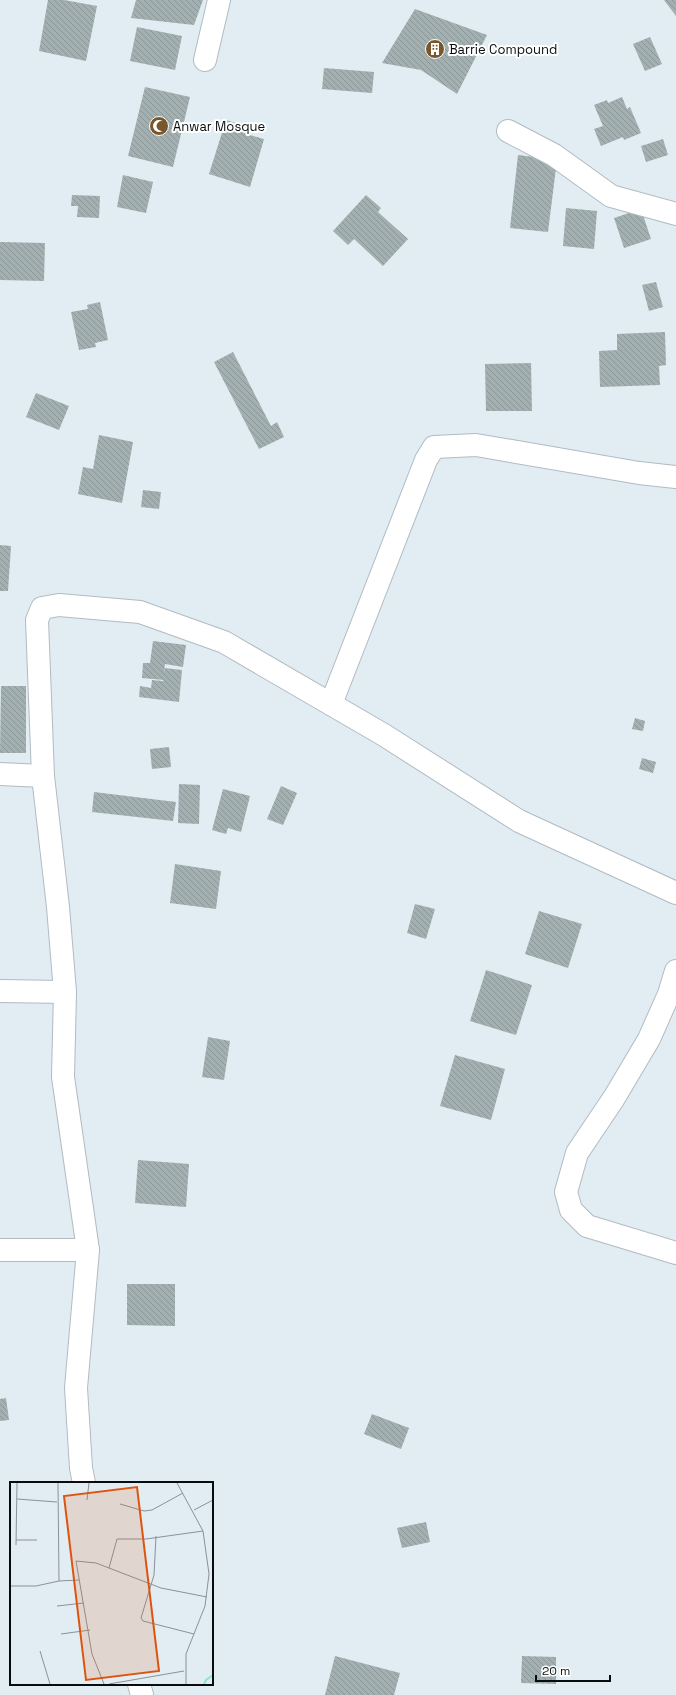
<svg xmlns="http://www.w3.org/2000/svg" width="676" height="1695" font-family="'Space Grotesk',sans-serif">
  <defs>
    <pattern id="building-back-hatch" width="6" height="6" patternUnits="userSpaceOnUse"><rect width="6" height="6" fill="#a3b0b1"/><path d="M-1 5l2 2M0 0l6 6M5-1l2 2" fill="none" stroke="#8b9697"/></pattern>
  </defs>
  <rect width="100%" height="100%" fill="#e2ecf3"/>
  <g fill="url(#building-back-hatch)">
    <path d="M48 0H64L97 6 86 61 39 51Z"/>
    <path d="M136 0H203L194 25 131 18Z"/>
    <path d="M664 0H676V16Z"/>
    <path d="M415 9 487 35 457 94 421 70 382 63Z"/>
    <path d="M137 27 182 36 175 70 130 61Z"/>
    <path d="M650 37 662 64 645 71 633 44Z"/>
    <path d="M324 68 374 72 372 93 322 89Z"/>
    <path d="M145 87 190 97 173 167 128 156Z"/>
    <path d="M622 97 627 109 630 107 641 133 624 140 623 137 601 146 594 129 603 126 594 105 607 100 608 103Z"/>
    <path d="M226 120 252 128 250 135 264 139 250 187 209 174Z"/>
    <path d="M663 139 668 155 646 162 641 146Z"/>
    <path d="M518 155 557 160 548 232 510 228Z"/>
    <path d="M123 175 153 182 146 213 117 207Z"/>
    <path d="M72 195 100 196 99 218 77 217 78 206H71Z"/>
    <path d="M366 195 381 208 378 212 408 239 383 266 354 239 348 245 333 231Z"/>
    <path d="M566 208 597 211 594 249 563 246Z"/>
    <path d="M641 209 651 239 624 248 614 218Z"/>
    <path d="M0 242 45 243 44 281 0 280Z"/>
    <path d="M656 282 663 307 649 311 642 285Z"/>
    <path d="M100 302 108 340 95 343 96 347 79 350 71 312 88 309 87 305Z"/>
    <path d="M665 332 666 365 659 366 660 385 600 387 599 351 617 350V334Z"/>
    <path d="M233 352 271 426 277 422 284 437 259 449 214 362Z"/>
    <path d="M531 363 532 411H486L485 364Z"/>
    <path d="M36 393 69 406 59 430 26 417Z"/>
    <path d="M99 435 133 442 122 503 78 494 83 467 93 469Z"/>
    <path d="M143 490 161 492 159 509 141 507Z"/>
    <path d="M0 545 11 546 8 591H0Z"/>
    <path d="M153 641 186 645 183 667 165 664 164 673 165 668 182 670 179 702 139 697 140 686 151 688 152 680 163 681 164 680 142 678 143 663H150Z"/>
    <path d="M1 686H26V753H0Z"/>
    <path d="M635 718 645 721 643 731 632 729Z"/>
    <path d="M169 747 171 767 152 769 150 749Z"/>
    <path d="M642 758 656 762 653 773 639 769Z"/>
    <path d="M179 784 200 785 199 824 178 823Z"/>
    <path d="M281 786 297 793 283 825 267 819Z"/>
    <path d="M223 789 250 796 241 832 228 828 226 834 212 830Z"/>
    <path d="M94 792 176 802 173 821 92 812Z"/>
    <path d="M175 864 221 871 216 909 170 903Z"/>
    <path d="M415 904 435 909 426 939 407 933Z"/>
    <path d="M539 911 582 924 568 968 525 954Z"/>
    <path d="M486 970 532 985 516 1035 470 1021Z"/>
    <path d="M208 1037 230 1041 224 1080 202 1077Z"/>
    <path d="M455 1055 505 1069 491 1120 440 1106Z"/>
    <path d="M138 1160 189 1164 186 1207 135 1203Z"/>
    <path d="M127 1284H175V1326L127 1325Z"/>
    <path d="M6 1398 9 1420 0 1421V1399Z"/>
    <path d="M372 1414 409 1428 401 1449 364 1434Z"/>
    <path d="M426 1522 430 1542 402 1548 397 1528Z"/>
    <path d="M335 1656 400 1673 394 1695H325Z"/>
    <path d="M522 1656 556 1657V1684L521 1683Z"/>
  </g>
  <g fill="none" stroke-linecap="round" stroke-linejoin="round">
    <defs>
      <g id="minor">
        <path d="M205 60 219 0"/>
        <path d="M508 131 554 155 611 196 676 214"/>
        <path d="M331 704 426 460 434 447 476 445 639 473 676 477"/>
        <path d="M0 774 43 776"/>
        <path d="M676 971 669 994 649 1039 614 1098 577 1153 566 1192 571 1210 587 1226 676 1253"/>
        <path d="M0 991 65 992"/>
        <path d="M0 1250H88"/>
        <path d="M84 1483 81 1468 76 1388 88 1250 63 1077 65 992 58 907 43 776 37 620 42 608 59 605 140 612 224 642 384 735 519 821 676 893"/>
        <path d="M139 1684 142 1695"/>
      </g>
    </defs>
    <use href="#minor" stroke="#b1bbc2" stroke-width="24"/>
    <use href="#minor" stroke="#fff" stroke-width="22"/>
  </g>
  <defs>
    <symbol id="building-disc" viewBox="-11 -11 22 22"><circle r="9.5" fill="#78572e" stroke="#fff"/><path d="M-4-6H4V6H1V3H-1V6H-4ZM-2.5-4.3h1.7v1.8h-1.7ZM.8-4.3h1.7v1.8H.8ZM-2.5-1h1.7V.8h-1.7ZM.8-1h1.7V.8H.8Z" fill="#fff"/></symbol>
    <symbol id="mosque-disc" viewBox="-11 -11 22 22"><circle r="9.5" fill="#78572e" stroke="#fff"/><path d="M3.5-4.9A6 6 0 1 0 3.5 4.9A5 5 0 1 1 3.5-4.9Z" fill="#fff"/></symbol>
  </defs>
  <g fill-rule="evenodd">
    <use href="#building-disc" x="424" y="38" width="22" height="22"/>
    <use href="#mosque-disc" x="148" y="115" width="22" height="22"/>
  </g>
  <g text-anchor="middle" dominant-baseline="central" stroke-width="4" stroke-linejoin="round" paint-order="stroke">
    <g font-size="13" fill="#090c0e" stroke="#fff" text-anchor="start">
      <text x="449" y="49">Barrie Compound</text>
      <text x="173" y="126">Anwar Mosque</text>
    </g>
  </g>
  <g transform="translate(10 1482)">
    <rect width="203" height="203" fill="#e2ecf3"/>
    <path fill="none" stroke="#88e9c8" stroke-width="2" d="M194 202 196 198 203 193"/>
    <path fill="none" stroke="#8b9297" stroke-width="1" d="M48 1 49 99 69 98M167 1 193 49 199 92 195 124 176 172V202M7 17 47 20M77 18 79 1M110 22 134 29 142 28 173 11M184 28 203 18M146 54 144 93 131 136 133 139 184 152M6 58H27M6 63 7 1M99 86 107 57H136L193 49M0 104H26L49 99M47 124 74 121M51 152 80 148M30 169 40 202M94 202 82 172 66 79 86 81 151 106 197 115M99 202 174 189"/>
    <path fill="#dd550c" fill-opacity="0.15" stroke="#dd550c" stroke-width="2" d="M127 5 149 189 76 198 54 14Z"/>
    <rect width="203" height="203" fill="none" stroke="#090c0e" stroke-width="2"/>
  </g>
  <path d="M536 1675v6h74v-6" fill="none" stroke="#090c0e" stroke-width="2"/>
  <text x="542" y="1675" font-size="12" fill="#090c0e" stroke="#ffffff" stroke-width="3" paint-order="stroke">20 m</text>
</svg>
